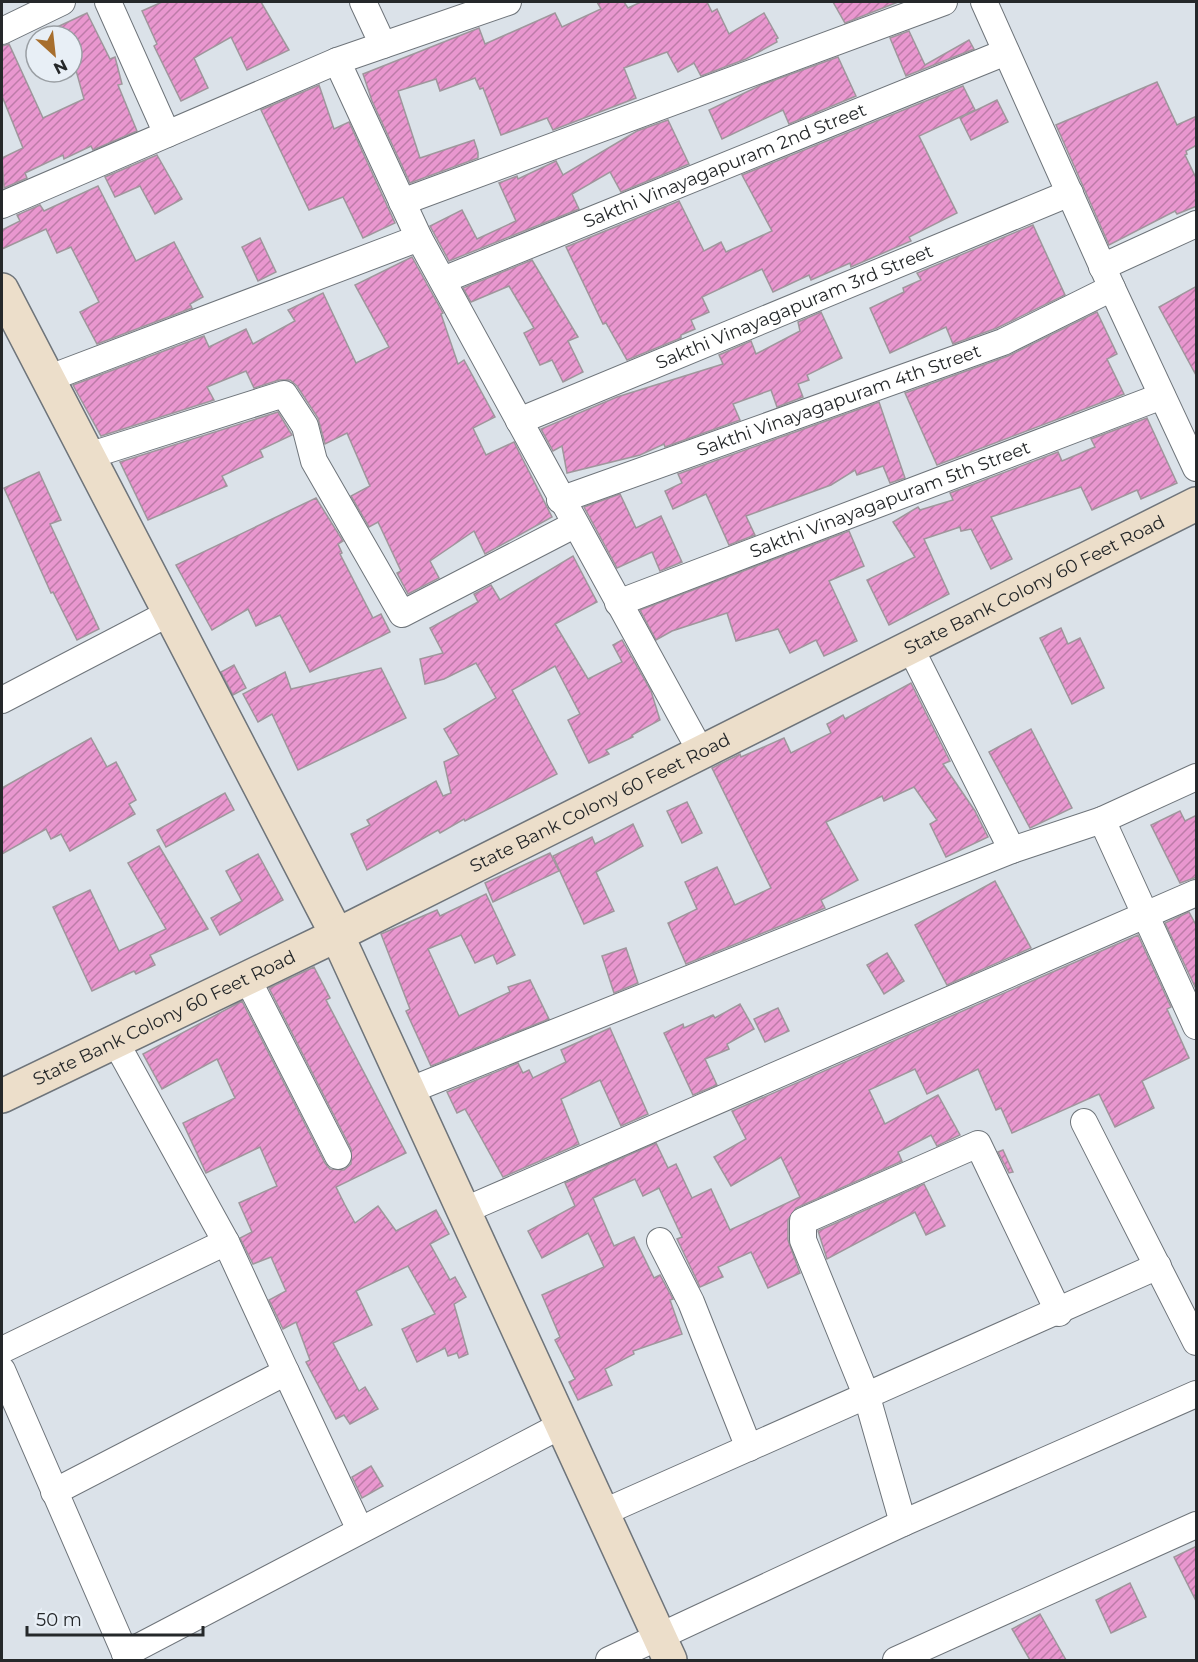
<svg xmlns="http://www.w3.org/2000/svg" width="1198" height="1662" font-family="Montserrat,sans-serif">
  <defs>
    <pattern id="building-hatch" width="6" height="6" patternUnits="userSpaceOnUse" patternTransform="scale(1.5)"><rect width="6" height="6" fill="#e997cf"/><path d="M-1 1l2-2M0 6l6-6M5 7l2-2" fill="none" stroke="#bd7ba8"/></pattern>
  </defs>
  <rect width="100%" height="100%" fill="#dbe2e9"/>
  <g fill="url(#building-hatch)" stroke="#9f969c" stroke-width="1.5">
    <path d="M162 2H261L289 50 247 70 231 37 194 58 208 88 181 101 154 46 157 44 142 11Z"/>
    <path d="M597 2H624L628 8 641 2H707L712 12 717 9 729 34 764 13 778 38 776 39 777 42 746 59 701 76 694 63 678 72 667 52 624 68 636 98 553 130 547 118 501 135 483 88 480 89 475 78 440 91 436 79 398 91 420 158 474 140 478 152V158L410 183 372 101 363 74 479 28 485 44 555 13 562 27 601 9Z"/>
    <path d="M833 2H898L845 23Z"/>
    <path d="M87 13 110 59 115 57 122 84 118 85 137 131 93 150 91 146 64 159 63 155 25 173 27 178 4 188 2 158 23 148 2 96V46L9 44 43 118 84 99 72 56V36H38Z"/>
    <path d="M909 31 925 65 969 40 974 49 906 76 890 38Z"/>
    <path d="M838 57 856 96 789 124 783 110 722 139 709 110 761 85Z"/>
    <path d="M1157 82 1177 125 1197 116V145L1186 151 1187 154 1185 155 1197 180V206L1177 214 1175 211 1109 245 1056 125Z"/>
    <path d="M319 85 334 129 349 122 395 223 363 238 343 197 309 210 261 110Z"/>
    <path d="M963 86 975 110 919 136 957 213 909 237 911 241 851 267 850 263 811 280 809 275 773 292 762 269 702 297 709 312 691 320 695 329 681 335V338L627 360 606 323 603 324 566 247 679 201 704 251 721 242 726 252 772 231 742 175Z"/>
    <path d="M997 100 1008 122 971 140 960 118Z"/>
    <path d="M668 120 689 164 621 192 610 172 572 194 579 209 449 261 430 226 462 210 477 239 516 221 499 183 517 176 518 179 556 161 563 175 637 131Z"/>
    <path d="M157 155 182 199 155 214 140 186 115 197 105 177Z"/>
    <path d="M98 186 136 261 174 242 203 297 190 304 192 308 97 344 80 312 99 302 71 247 57 253 46 229 2 249V230L20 221 17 215 40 205 44 211Z"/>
    <path d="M1033 225 1065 295 997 328 953 344 946 327 890 353 870 308 904 292 903 288 921 280 917 273Z"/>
    <path d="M260 238 276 272 258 281 242 247Z"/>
    <path d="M412 257 443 313 441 314 458 364 464 360 495 417 473 428 486 455 514 442 552 517 485 554 474 531 430 561 439 578 408 594 397 573 401 571 378 522 369 527 351 496 370 486 347 433 325 444 318 418 297 386 290 380H279L254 388 246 371 207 387 214 400 101 436 73 385 204 336 209 347 246 329 253 344 295 321 288 310 323 293 356 363 389 347 355 285Z"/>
    <path d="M532 260 578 337 568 341 583 372 563 382 552 360 540 365 524 333 534 328 509 286 471 302 463 288Z"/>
    <path d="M1197 286V377L1159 307Z"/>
    <path d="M821 312 842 358 807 375 809 380 798 384 803 397 777 407 771 390 733 404 740 420 665 447 664 444 640 455 567 473 562 446 553 451 541 429 617 397 723 364 719 355 751 341 756 354 800 331 798 322Z"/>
    <path d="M1097 312 1117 354 1107 359 1124 394 937 465 905 393 1008 356Z"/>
    <path d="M879 402 905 478 890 483 883 466 857 475 855 470 831 485 746 516 755 535 729 545 706 494 673 509 665 491 682 483 678 474Z"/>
    <path d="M278 412 292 435 260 450 263 457 222 476 227 486 148 520 120 462Z"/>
    <path d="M1147 418 1177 483 1141 499 1137 490 1092 510 1081 487 991 517 1012 559 991 569 971 529 961 531 960 527 924 539 949 594 889 625 867 580 915 557 893 522 918 507 920 510 953 500 950 493 1058 452 1062 461 1095 447 1091 439Z"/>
    <path d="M39 472 61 520 50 524 99 629 77 640 53 592 51 593 4 488Z"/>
    <path d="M620 494 636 528 661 516 682 562 660 571 652 552 617 568 584 507Z"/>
    <path d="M316 498 343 541 338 544 342 553 340 554 373 618 381 614 390 632 310 672 280 615 256 626 248 609 212 630 176 565Z"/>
    <path d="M849 531 864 566 829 581 857 641 824 656 816 640 790 653 778 629 736 641 727 613 672 631 656 640 640 610Z"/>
    <path d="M573 556 597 602 555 624 588 679 622 662 613 645 622 640 651 691 660 720 632 735 633 737 606 750 609 754 589 763 568 720 580 714 555 666 512 690 557 774 465 821 464 819 440 833 438 830 367 870 351 834 370 825 367 820 436 781 443 796 451 793 444 762 459 755 444 729 496 698 476 663 444 679 425 684 420 659 443 653 430 628 478 602 474 594 491 585 500 600Z"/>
    <path d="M1061 628 1068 644 1080 638 1104 688 1072 704 1040 638Z"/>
    <path d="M234 665 246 688 233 695 221 672Z"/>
    <path d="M381 668 406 718 298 770 272 714 258 722 243 694 285 672 291 689Z"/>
    <path d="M911 683 950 761 943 764 975 811 988 837 946 857 930 824 937 820 914 787 884 801 882 796 826 822 858 880 821 900 825 908 686 964 668 923 697 909 685 882 717 867 735 905 771 888 712 768 740 754 741 757 784 738 791 753 831 733 827 724 843 715 845 719Z"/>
    <path d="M1031 729 1072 808 1030 828 989 752Z"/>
    <path d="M91 738 107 767 116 762 136 800 129 804 135 814 70 851 61 834 51 839 46 829 2 854V788Z"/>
    <path d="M225 793 234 810 166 847 157 830Z"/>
    <path d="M687 802 702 833 682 843 667 811Z"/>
    <path d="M1180 811 1185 821 1197 815V877L1180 883 1151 825Z"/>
    <path d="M633 824 643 846 596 872 614 911 584 924 553 856 592 837 595 844Z"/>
    <path d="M159 846 208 929 150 955 155 965 136 974 134 971 92 991 53 907 90 890 119 951 166 929 128 863Z"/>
    <path d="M550 853 559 871 493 902 485 883Z"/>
    <path d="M258 854 283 900 220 935 211 918 242 901 226 871Z"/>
    <path d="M995 881 1031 948 947 985 915 925Z"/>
    <path d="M486 894 515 955 497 964 493 955 475 963 461 935 428 949 459 1016 510 992 508 987 530 980 549 1019 431 1066 406 1011 410 1009 381 934 437 910 440 916Z"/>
    <path d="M1189 912 1197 927V991L1165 923Z"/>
    <path d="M1138 935 1171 1007 1167 1009 1189 1058 1142 1081 1154 1108 1115 1127 1099 1094 1012 1133 1001 1108 996 1110 978 1069 927 1094 915 1069 869 1090 885 1124 938 1095 960 1135 937 1146 931 1135 898 1152 902 1161 796 1208 788 1220V1240L800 1273 768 1288 751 1252 718 1267 723 1277 700 1287 677 1239 682 1237 659 1188 643 1196 635 1179 593 1198 614 1246 634 1237 654 1278 660 1275 673 1299 670 1300 682 1334 633 1351 634 1354 605 1369 612 1385 578 1400 569 1382 575 1379 555 1340 560 1337 542 1295 604 1267 588 1233 542 1258 528 1231 575 1206 565 1183 656 1143 668 1168 676 1164 692 1198 711 1189 730 1230 800 1197 781 1157 731 1186 714 1157 746 1139 732 1111Z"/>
    <path d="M626 948 638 983 614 993 602 956Z"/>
    <path d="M887 953 904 981 884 994 867 965Z"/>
    <path d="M314 967 330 998 326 1000 406 1153 336 1187 345 1205 355 1223 378 1206 396 1231 436 1210 449 1234 430 1244 450 1280 455 1277 466 1297 454 1304 468 1354 459 1358 457 1353 448 1356 445 1348 417 1362 402 1329 435 1314 408 1266 356 1291 372 1325 333 1343 359 1391 365 1387 378 1409 350 1424 344 1415 336 1419 306 1362 310 1360 296 1322 283 1329 269 1300 286 1291 271 1257 253 1264 240 1238 252 1232 239 1203 277 1186 260 1147 206 1173 183 1123 235 1098 217 1059 162 1089 143 1054 242 1001 325 1163 330 1169 344 1170 351 1164V1149L269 988Z"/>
    <path d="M740 1004 754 1029 727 1044 729 1049 705 1059 717 1085 693 1095 664 1033 683 1024 684 1028 713 1015 715 1018Z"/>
    <path d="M778 1008 789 1031 765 1042 754 1019Z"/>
    <path d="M610 1028 648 1114 621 1126 600 1080 561 1099 579 1144 503 1177 465 1109 457 1113 447 1092 518 1063 523 1073 529 1070 533 1078 566 1062 561 1050Z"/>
    <path d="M1003 1150 1013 1172 1009 1173 998 1152Z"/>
    <path d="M924 1184 945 1226 926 1235 915 1212 827 1259 818 1231Z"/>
    <path d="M371 1466 383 1486 362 1498 352 1477Z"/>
    <path d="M1197 1546V1603L1174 1557Z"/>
    <path d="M1130 1583 1146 1617 1111 1633 1096 1600Z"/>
    <path d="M1040 1614 1066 1660H1030L1012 1629Z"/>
  </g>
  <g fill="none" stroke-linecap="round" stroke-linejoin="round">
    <defs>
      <g id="street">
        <path d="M108 2 167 134"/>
        <path d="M363 2 383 45"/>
        <path d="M984 2 1112 288 1196 468"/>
        <path d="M2 31 62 2"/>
        <path d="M337 61 419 238"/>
        <path d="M402 202 944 2"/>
        <path d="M2 205 337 61 508 2"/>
        <path d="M1102 267 1196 224"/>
        <path id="s1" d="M443 280 1006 52"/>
        <path d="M47 379 419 238 701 752"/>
        <path id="s2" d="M519 421 1070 193"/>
        <path d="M88 456 284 394 305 426 314 461 402 614 574 525"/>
        <path id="s3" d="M560 500 1003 342 1112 288"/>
        <path id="s4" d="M618 603 1162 396"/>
        <path d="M911 649 1012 850"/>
        <path d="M2 700 169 613"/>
        <path d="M1102 820 1196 1026"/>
        <path d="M247 978 338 1156"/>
        <path d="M115 1041 226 1242"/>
        <path d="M408 1091 1012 850 1102 820 1196 777"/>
        <path d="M1084 1122 1196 1342"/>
        <path d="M463 1211 1196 893"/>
        <path d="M660 1241 691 1302 749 1448"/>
        <path d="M2 1350 226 1242 286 1372"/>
        <path d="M2 1370 128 1660"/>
        <path d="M54 1492 286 1372 360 1530"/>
        <path d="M602 1513 1158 1266"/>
        <path d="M903 1523 867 1397 803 1240V1221L978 1144 1059 1313"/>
        <path d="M125 1654 562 1425"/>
        <path d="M609 1660 903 1523 1196 1394"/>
        <path d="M896 1660 1196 1525"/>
      </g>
      <g id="secondary">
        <path d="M2 290 337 935 670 1660"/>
        <path id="s5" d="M2 1096 337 935 1196 504"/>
      </g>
    </defs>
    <use href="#street" stroke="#6e747a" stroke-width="28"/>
    <use href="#secondary" stroke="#6e747a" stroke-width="36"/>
    <use href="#street" stroke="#fff" stroke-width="26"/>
    <use href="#secondary" stroke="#ecdeca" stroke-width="33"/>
  </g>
  <g text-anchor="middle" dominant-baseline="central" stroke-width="4.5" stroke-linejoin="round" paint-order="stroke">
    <g font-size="18" fill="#25282a" stroke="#e8eff6">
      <text stroke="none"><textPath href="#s1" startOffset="304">Sakthi Vinayagapuram 2nd Street</textPath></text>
      <text stroke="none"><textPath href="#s2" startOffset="298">Sakthi Vinayagapuram 3rd Street</textPath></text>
      <text stroke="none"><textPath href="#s3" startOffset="296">Sakthi Vinayagapuram 4th Street</textPath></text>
      <text stroke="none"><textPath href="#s4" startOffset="291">Sakthi Vinayagapuram 5th Street</textPath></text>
      <text stroke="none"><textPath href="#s5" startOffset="1152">State Bank Colony 60 Feet Road</textPath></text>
      <text stroke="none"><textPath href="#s5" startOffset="666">State Bank Colony 60 Feet Road</textPath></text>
      <text stroke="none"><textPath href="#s5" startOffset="180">State Bank Colony 60 Feet Road</textPath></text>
    </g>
  </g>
  <rect width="1198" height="1662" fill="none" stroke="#25282a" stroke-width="6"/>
  <g transform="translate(54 54) rotate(153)"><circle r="28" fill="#e8eff6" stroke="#9a9fa4" stroke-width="1.5"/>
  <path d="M0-4.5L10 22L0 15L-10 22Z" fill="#a76e2d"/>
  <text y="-9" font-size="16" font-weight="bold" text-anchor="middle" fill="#25282a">N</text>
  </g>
  <path d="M27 1626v9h176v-9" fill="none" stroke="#25282a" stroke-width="3"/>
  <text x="36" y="1626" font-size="18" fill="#25282a" stroke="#e8eff6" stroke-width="4.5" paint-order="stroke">50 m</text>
</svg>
